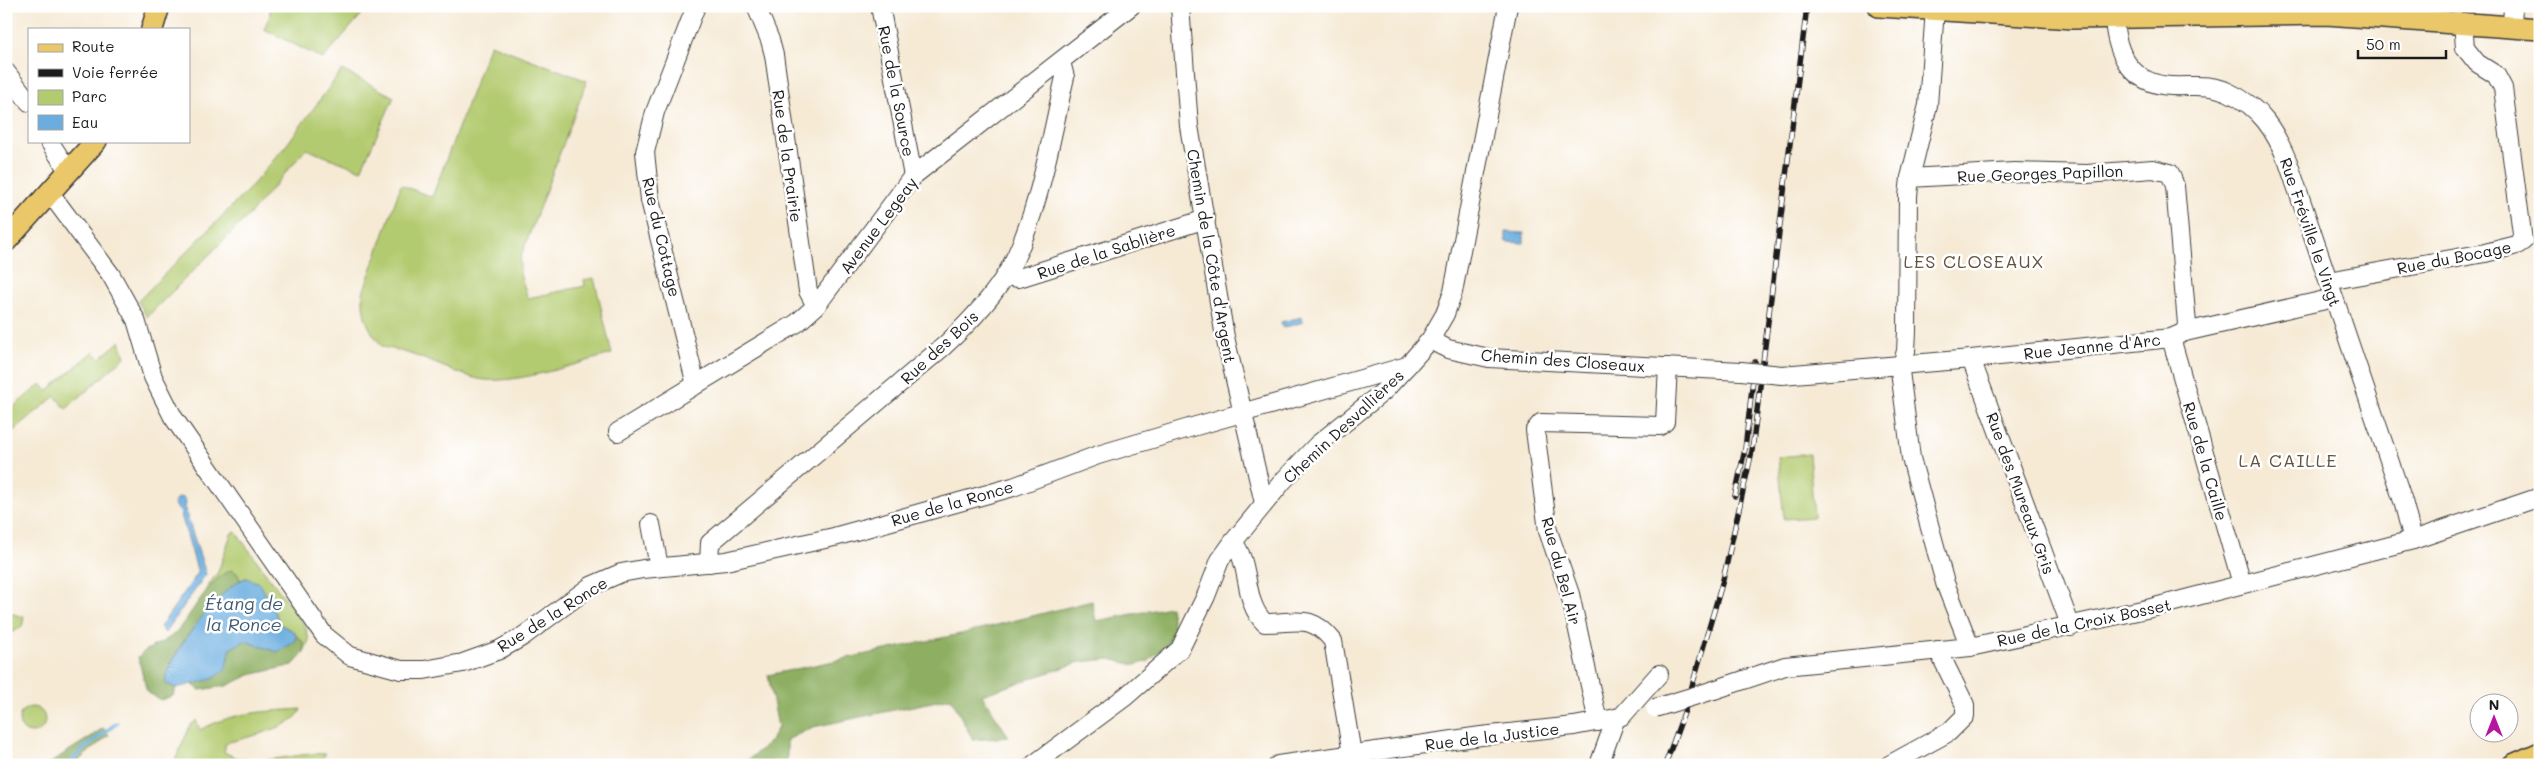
<svg xmlns="http://www.w3.org/2000/svg" width="2546" height="771" font-family="Mali,sans-serif">
  <rect width="100%" height="100%" fill="#fff"/>
  <filter id="ink" filterUnits="userSpaceOnUse"><feTurbulence type="fractalNoise" baseFrequency=".02" numOctaves="2"/><feDisplacementMap in="SourceGraphic" scale="10" xChannelSelector="R" yChannelSelector="G"/><feConvolveMatrix kernelMatrix="1 2 1 2 8 2 1 2 1" color-interpolation-filters="sRGB"/></filter>
  <filter id="wash" filterUnits="userSpaceOnUse"><feTurbulence type="fractalNoise" baseFrequency=".0096" numOctaves="4" result="noise"/><feDisplacementMap in="SourceGraphic" scale="20" xChannelSelector="R" yChannelSelector="G"/><feGaussianBlur stdDeviation="1.12" result="paint"/><feColorMatrix in="noise" values="0 0 0 0 0 0 0 0 0 0 0 0 0 0 0 0 0 1.4 0 .05"/><feComposite in="paint" operator="in"/></filter>
  <g filter="url(#wash)">
    <rect width="100%" height="100%" fill="#f6ead5"/>
    <g fill="#b3cb70" stroke="#687446">
      <path d="M265 6H369L323 59 264 29 270 15V9Z"/>
      <path d="M490 44 587 81 520 259V274L528 298 585 286 584 280 594 278 612 354C577 363 507 388 474 378 442 368 417 353 383 347 368 330 362 316 363 293L401 185 432 197Z"/>
      <path d="M342 70 394 97 361 170 306 149 250 214 147 317 138 301 249 189 288 143Z"/>
      <path d="M120 341 125 357 66 409 55 396 6 437V413L41 384 47 391 93 352 100 358Z"/>
      <path d="M1809 454 1814 517 1784 519 1778 457Z"/>
      <path d="M235 531 305 626 309 640 304 653V643L293 631 281 625 266 596 246 578 240 580 237 573 227 572 206 592V589L218 572 231 534Z"/>
      <path d="M6 612 24 617 22 627 7 635Z"/>
      <circle cx="32" cy="720" r="13"/>
      <path d="M301 709C296 728 243 738 226 743L224 752C258 771 292 751 326 754L316 765H173L190 726 196 720 200 730C236 711 262 712 301 709Z"/>
    </g>
    <g fill="#8eaf62" stroke="#55663f">
      <path d="M232 570 237 573 240 580C214 604 169 647 165 683L176 688 173 696 161 700 147 692 138 657C149 645 165 644 176 632 191 616 211 575 232 570Z"/>
      <path d="M1092 601 1096 621 1170 607 1175 636 1149 661 1135 665 1110 659 1080 662 982 695 1009 737 973 740 951 698 813 727 787 740V765H742L771 741 778 727 768 675 965 633Z"/>
      <path d="M296 636 304 643V653L293 665 250 675 226 686 200 690 193 685 226 662 231 648 245 641 277 652 295 642Z"/>
      <path d="M103 728 109 735 73 765H48C66 751 85 742 103 728Z"/>
    </g>
    <g fill="#6baddf" stroke="#44647e">
      <path d="M1506 232 1524 233V243L1506 242Z"/>
      <path d="M1302 317 1303 322 1283 328 1281 322Z"/>
      <path d="M182 497 186 501 185 510 206 574 165 633 160 627 198 573 180 511 174 504 176 499Z"/>
      <path d="M246 578 257 582 262 587 281 625 293 631 296 636 295 642 277 652 245 641 231 648 225 670 213 679 176 688 165 683C168 656 220 586 246 578Z"/>
    </g>
    <g fill="none" stroke-linecap="round" stroke-linejoin="round">
      <path stroke="#6baddf" stroke-width="4" d="M68 765 83 749 117 723"/>
    </g>
  </g>
  <g filter="url(#ink)">
    <g fill="none" stroke-linecap="round" stroke-linejoin="round">
      <defs>
        <g id="minor">
          <path d="M756 6 770 40 774 55 808 291 816 306"/>
          <path d="M880 6 913 176"/>
          <path d="M1180 6 1189 126 1198 179 1225 337 1264 503"/>
          <path d="M1935 9 1928 105 1910 178 1908 196 1907 331 1906 351 1900 371 1911 458 1945 583 1970 647"/>
          <path d="M2114 18C2116 54 2131 84 2171 86 2191 87 2209 83 2228 92 2261 107 2275 131 2288 162L2403 501 2413 540"/>
          <path d="M2512 26 2513 6"/>
          <path d="M6 72 29 102"/>
          <path d="M49 141 69 172"/>
          <path d="M1910 178 2014 172 2087 174 2153 169 2170 173 2175 186 2187 324 2185 332"/>
          <path d="M50 193 111 275 136 320 153 377 173 417 324 635 350 656 401 670H424L463 663 499 650 522 637 591 586 621 573 643 569 726 561 834 537 1013 487 1098 455 1196 426 1407 366"/>
          <path d="M1005 276 1019 278 1206 219"/>
          <path d="M2328 281 2485 253 2517 245 2523 241 2503 88 2496 75 2477 63 2465 48 2463 22"/>
          <path d="M2171 338 2242 584"/>
          <path d="M1430 340 1448 349 1489 358 1741 371"/>
          <path d="M1971 359 2071 627"/>
          <path d="M1782 375 1971 359 2171 338 2185 332 2334 298"/>
          <path d="M696 385 650 200 645 152 655 112 696 6"/>
          <path d="M618 432 797 323 816 306 913 176 1131 6"/>
          <path d="M651 524 659 567"/>
          <path d="M1233 542C1252 565 1242 602 1265 623 1297 623 1311 613 1333 641L1352 754"/>
          <path d="M709 563 710 543 944 346C969 323 993 298 1010 268 1039 214 1051 137 1065 77L1061 62"/>
          <path d="M1714 690 1785 666 1970 647 2151 608 2413 540 2540 497"/>
          <path d="M1598 722 1570 594 1548 531 1535 430 1541 423 1660 426 1665 422 1668 367"/>
          <path d="M1033 765 1125 697 1180 649 1206 596 1220 560 1233 542 1283 481 1317 445 1384 391 1407 366 1430 340 1445 314 1453 292 1508 6"/>
          <path d="M1278 765 1481 736 1574 726 1616 718 1622 716 1659 674"/>
          <path d="M1599 765 1616 718"/>
          <path d="M1889 765 1949 732 1965 716V705L1938 650"/>
        </g>
        <g id="major">
          <path d="M1879 6 2073 18 2326 14 2540 29"/>
          <path d="M152 29 159 6"/>
          <path d="M6 241 96 141"/>
          <path d="M2513 765 2540 753"/>
        </g>
      </defs>
      <use href="#minor" stroke="#3d3b38" stroke-width="20"/>
      <use href="#major" stroke="#3d3b38" stroke-width="24"/>
      <use href="#minor" stroke="#fff" stroke-width="18"/>
      <use href="#major" stroke="#eac769" stroke-width="21"/>
      <defs>
        <g id="rail">
          <path d="M1735 496 1745 449 1755 362"/>
          <path d="M1665 765 1685 710 1723 580 1752 451 1807 6"/>
        </g>
      </defs>
      <use href="#rail" stroke="#1c1c1c" stroke-width="5.5"/>
      <use href="#rail" stroke="#fff" stroke-width="4" stroke-dasharray="11" stroke-linecap="butt"/>
      <defs>
        <g id="minor-bridge">
          <path d="M1741 371 1782 375"/>
          <path d="M1655 708 1714 690"/>
        </g>
      </defs>
      <use href="#minor-bridge" stroke="#3d3b38" stroke-width="20" stroke-linecap="butt"/>
      <use href="#minor-bridge" stroke="#fff" stroke-width="18"/>
    </g>
  </g>
  <g text-anchor="middle" dominant-baseline="central" stroke-width="5" stroke-linejoin="round" paint-order="stroke">
    <g font-size="16" fill="#1c1c1c" stroke="#fff">
      <text transform="translate(897 91) rotate(79)">Rue de la Source</text>
      <text transform="translate(788 156) rotate(82)">Rue de la Prairie</text>
      <text transform="translate(2040 173) rotate(-2)">Rue Georges Papillon</text>
      <text transform="translate(878 225) rotate(-53)">Avenue Legeay</text>
      <text transform="translate(2311 232) rotate(71)">Rue Fréville le Vingt</text>
      <text transform="translate(662 237) rotate(77)">Rue du Cottage</text>
      <text transform="translate(1106 251) rotate(-18)">Rue de la Sablière</text>
      <text transform="translate(1212 256) rotate(80)">Chemin de la Côte d'Argent</text>
      <text transform="translate(2454 257) rotate(-11)">Rue du Bocage</text>
      <text transform="translate(2092 346) rotate(-6)">Rue Jeanne d'Arc</text>
      <text transform="translate(939 347) rotate(-43)">Rue des Bois</text>
      <text transform="translate(1563 360) rotate(4)">Chemin des Closeaux</text>
      <text transform="translate(1343 426) rotate(-43)">Chemin Desvallières</text>
      <text transform="translate(2206 461) rotate(74)">Rue de la Caille</text>
      <text transform="translate(2021 493) rotate(70)">Rue des Mureaux Gris</text>
      <text transform="translate(952 503) rotate(-16)">Rue de la Ronce</text>
      <text transform="translate(1562 571) rotate(75)">Rue du Bel Air</text>
      <text transform="translate(552 614) rotate(-32)">Rue de la Ronce</text>
      <text transform="translate(2084 622) rotate(-12)">Rue de la Croix Bosset</text>
      <text transform="translate(1492 736) rotate(-7)">Rue de la Justice</text>
    </g>
    <g font-size="18" letter-spacing="1" fill="#625340" stroke="#fff">
      <text x="1974" y="261">LES CLOSEAUX</text>
      <text x="2288" y="460">LA CAILLE</text>
    </g>
    <g font-size="18" font-style="italic" fill="#405d74" stroke="#fff">
      <text x="244" y="603">Étang de<tspan x="244" dy="21">la Ronce</tspan></text>
    </g>
  </g>
  <rect width="2546" height="771" fill="none" stroke="#fff" stroke-width="25"/>
  <rect x="28" y="28" width="162" height="115" fill="#ffffff" stroke="#a4a4a4"/>
  <rect x="38" y="44" width="25" height="8" fill="#eac769" stroke="#a4a4a4"/>
  <text x="72" y="52" font-size="15" fill="#1c1c1c">Route</text>
  <rect x="38" y="69" width="25" height="8" fill="#1c1c1c" stroke="#a4a4a4"/>
  <text x="72" y="78" font-size="15" fill="#1c1c1c">Voie ferrée</text>
  <rect x="38" y="90" width="25" height="15" fill="#b3cb70" stroke="#a4a4a4"/>
  <text x="72" y="102" font-size="15" fill="#1c1c1c">Parc</text>
  <rect x="38" y="115" width="25" height="15" fill="#6baddf" stroke="#a4a4a4"/>
  <text x="72" y="128" font-size="15" fill="#1c1c1c">Eau</text>
  <g transform="translate(2494 718)"><circle r="24" fill="#ffffff" stroke="#a4a4a4"/>
  <path d="M0-4L9 19L0 12L-9 19Z" fill="#b5179e"/>
  <text y="-8" font-size="14" font-weight="bold" text-anchor="middle" fill="#1c1c1c">N</text>
  </g>
  <path d="M2358 50v8h88v-8" fill="none" stroke="#1c1c1c" stroke-width="2.5"/>
  <text x="2366" y="50" font-size="15" fill="#1c1c1c" stroke="#ffffff" stroke-width="4" paint-order="stroke">50 m</text>
</svg>
